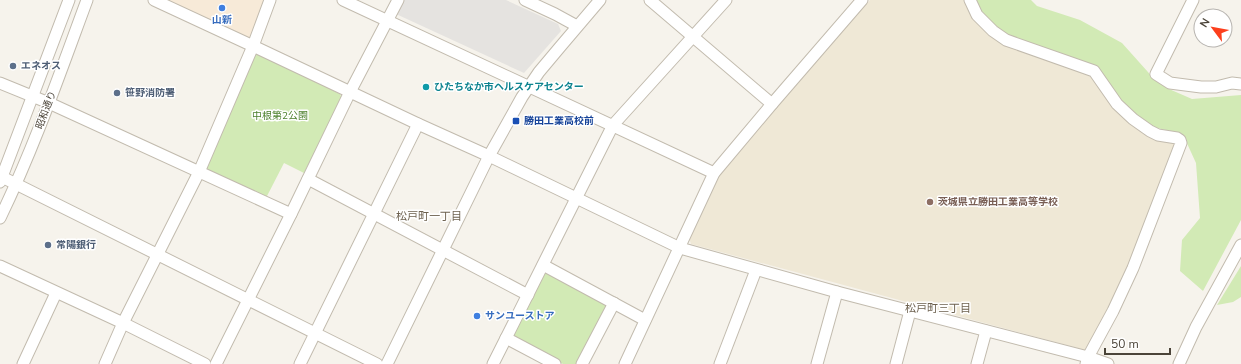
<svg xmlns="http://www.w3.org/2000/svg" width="1241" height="364" font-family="'Nunito Sans','Noto Sans JP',sans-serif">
  <rect width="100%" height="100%" fill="#f6f3ec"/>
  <path fill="#f7ead8" d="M166 0H266L254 36 248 39Z"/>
  <path fill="#efe8d6" d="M870 0H964L967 7 979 22 1091 74 1131 124 1142 133 1152 138 1173 142 1177 146 1122 282 1089 347 1085 350 691 244 689 238 719 174Z"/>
  <g fill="#d2eab5">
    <path d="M976 0H1031L1037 6 1080 20 1122 43 1156 81 1169 89 1192 99 1241 95V220L1203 291 1180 271 1182 240 1200 218 1196 163 1185 139 1179 133 1153 127 1136 114 1121 100 1098 67 1008 36 994 27 981 14Z"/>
    <path d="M260 53 340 94 342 98 304 173 284 163 266 198 206 169 256 54Z"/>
    <path d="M1241 266V297L1233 302 1217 305Z"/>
    <path d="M545 272 608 305 577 364H563L511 336Z"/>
  </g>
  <path fill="#e5e3e0" d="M404 0H506L558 24 561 31 524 73 396 14 399 5Z"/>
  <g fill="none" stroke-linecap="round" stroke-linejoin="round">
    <defs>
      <g id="minor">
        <path d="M154 0 253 46 418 124 489 156 680 248 837 292 1088 357 1108 364"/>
        <path d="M343 0 714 173"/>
        <path d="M525 0 555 14 577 26"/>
        <path d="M650 0 772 104"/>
        <path d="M970 0 977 15 993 31 1006 40 1094 71 1117 104 1133 119 1150 131 1158 135 1177 138 1180 140 1181 143 1133 268 1113 311 1088 357 1086 364"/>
        <path d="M1193 0 1156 74 1170 83 1201 87H1216L1232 83 1241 84"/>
        <path d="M0 83 49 103 291 214"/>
        <path d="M0 176 377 364"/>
        <path d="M308 179 528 295"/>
        <path d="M0 182 69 0"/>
        <path d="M0 218C34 148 60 73 87 0"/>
        <path d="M543 265 645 320"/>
        <path d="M0 266 123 323 205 364"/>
        <path d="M506 338 555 364"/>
        <path d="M23 364 56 293"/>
        <path d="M105 364 123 323 199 172 253 46 270 0"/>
        <path d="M216 364 291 214 350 92 398 0"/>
        <path d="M300 364 418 124"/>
        <path d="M387 364 489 156 522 97 539 72 560 47 600 0"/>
        <path d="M493 364 613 125 726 0"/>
        <path d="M582 364 614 303"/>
        <path d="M625 364 714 173 772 104 862 0"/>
        <path d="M720 364 756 270"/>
        <path d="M817 364 837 292"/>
        <path d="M896 364 910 311"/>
        <path d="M977 364 986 331"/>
        <path d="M1179 364 1196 327 1241 245"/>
      </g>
    </defs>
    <use href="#minor" stroke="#c2bbae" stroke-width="13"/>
    <use href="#minor" stroke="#fff" stroke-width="11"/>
  </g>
  <g fill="#3f7fe0" stroke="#fff" stroke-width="1.5">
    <circle cx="222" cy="8" r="4"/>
    <circle cx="477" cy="316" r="4"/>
  </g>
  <g fill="#5c6f8a" stroke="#fff" stroke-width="1.5">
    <circle cx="13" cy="66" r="4"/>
    <circle cx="117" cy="93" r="4"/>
    <circle cx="48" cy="245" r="4"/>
  </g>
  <circle fill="#0f9aa8" stroke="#fff" stroke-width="1.5" cx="426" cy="87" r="4"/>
  <rect fill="#1a4fb4" stroke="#fff" stroke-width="1.5" x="512" y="117" width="8" height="8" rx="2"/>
  <circle fill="#8d6e63" stroke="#fff" stroke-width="1.5" cx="930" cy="202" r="4"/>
  <g text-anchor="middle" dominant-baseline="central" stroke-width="3" stroke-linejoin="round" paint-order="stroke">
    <g font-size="10" font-weight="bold" fill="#366cbe" stroke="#fff">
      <text x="222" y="20">山新</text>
      <text x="485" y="316" text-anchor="start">サンユーストア</text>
    </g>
    <g font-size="10" font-weight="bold" fill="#4e5e75" stroke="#fff" text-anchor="start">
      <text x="21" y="66">エネオス</text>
      <text x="125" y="93">笹野消防署</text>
      <text x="56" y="245">常陽銀行</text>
    </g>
    <g font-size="10" font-weight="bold" fill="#0d838f" stroke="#fff" text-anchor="start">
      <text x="434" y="87">ひたちなか市ヘルスケアセンター</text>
    </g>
    <g font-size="10" fill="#4b4439" stroke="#fff">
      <text transform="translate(46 110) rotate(-69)">昭和通り</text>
    </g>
    <g font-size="10" fill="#4a7f2a" stroke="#fff">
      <text x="280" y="116">中根第2公園</text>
    </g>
    <g font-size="10" font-weight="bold" fill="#164399" stroke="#fff" text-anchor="start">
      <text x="524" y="121">勝田工業高校前</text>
    </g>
    <g font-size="10" font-weight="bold" fill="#785e54" stroke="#fff" text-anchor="start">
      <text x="938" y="202">茨城県立勝田工業高等学校</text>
    </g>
    <g font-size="11" fill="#6e6250" stroke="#fff">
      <text x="429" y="216">松戸町一丁目</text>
      <text x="938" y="308">松戸町三丁目</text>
    </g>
  </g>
  <g transform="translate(1213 28) rotate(302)"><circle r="19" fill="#ffffff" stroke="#b7b4b0"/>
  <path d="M0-3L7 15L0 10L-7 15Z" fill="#fc3f1d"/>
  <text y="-6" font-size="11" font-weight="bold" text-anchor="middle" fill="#4b4439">N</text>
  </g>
  <path d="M1105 348v6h65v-6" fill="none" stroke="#4b4439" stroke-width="2"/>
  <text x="1111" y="348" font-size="12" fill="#4b4439" stroke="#ffffff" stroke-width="3" paint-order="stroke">50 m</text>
</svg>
